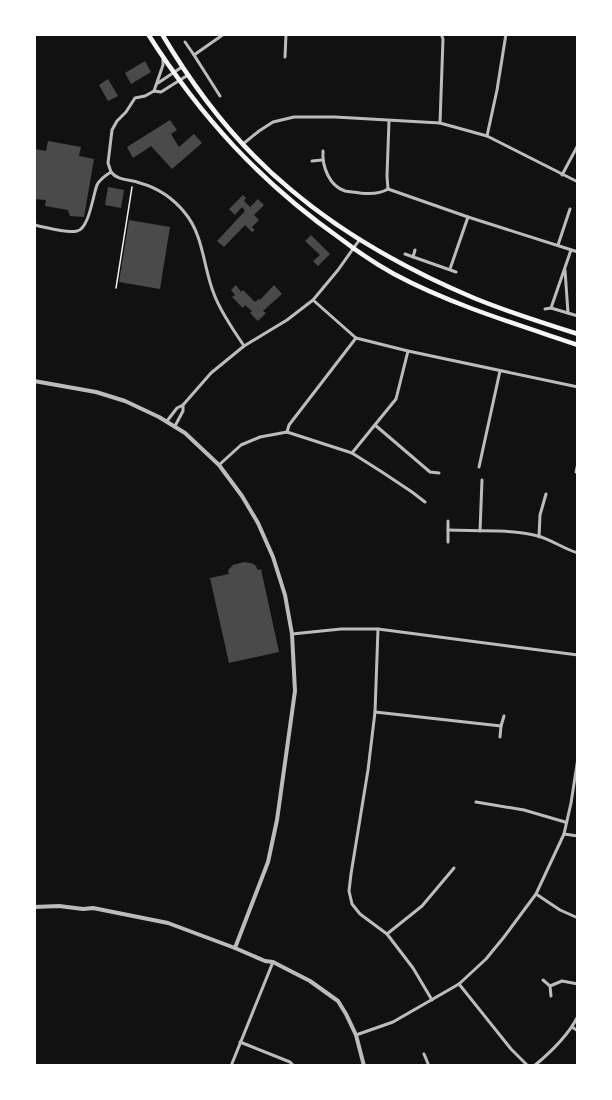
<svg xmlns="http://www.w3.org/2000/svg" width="612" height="1100" font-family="'Roboto Condensed',sans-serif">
  <rect width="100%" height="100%" fill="#111"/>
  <g fill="#4a4a4a">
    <path d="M145 61 151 72 131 84 125 73Z"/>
    <path d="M108 79 118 96 108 101 99 85Z"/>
    <path d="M170 120 177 130 171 134 179 147 194 134 202 143 172 169 151 146 133 158 127 147Z"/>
    <path d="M48 141 81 147 79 156 94 159 84 217 70 216 68 210 45 206 46 200 34 199V149L46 151Z"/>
    <path d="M108 187 124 190 121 208 105 205Z"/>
    <path d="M243 195 246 198 244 201 250 207 258 199 264 205 254 215 259 220 252 227 255 230 252 232 245 225 224 247 217 241 245 211 242 207 235 215 229 209Z"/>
    <path d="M129 220 170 227 160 289 119 282Z"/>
    <path d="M311 235 330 254 318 266 313 261 320 255 305 241Z"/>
    <path d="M236 285 241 292 243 290 255 302 259 299 260 300 274 285 282 294 263 311 266 313 258 321 250 313 252 311 245 305 243 308 232 297 235 295 231 290Z"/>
    <path d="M244 562 251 563 255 565 258 570 261 569 279 652 229 663 210 578 229 574 228 570 233 565Z"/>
  </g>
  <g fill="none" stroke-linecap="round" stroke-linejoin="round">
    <path stroke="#f5f5f5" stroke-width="1.5" d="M116 288 132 187"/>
    <g stroke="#bcbcbc" stroke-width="3">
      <path d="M185 42 194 55"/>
      <path d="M285 57 286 34"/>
      <path d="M158 83 182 67"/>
      <path d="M154 91 163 65V58"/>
      <path d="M220 96 194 55 224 34"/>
      <path d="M440 123 443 39 441 34"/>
      <path d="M487 136 497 90 506 34"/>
      <path d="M243 144 259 131 273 122 294 117H335L440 123 487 136 578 182"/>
      <path d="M323 151C322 166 329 186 345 191 350 192 355 192 360 193 369 194 380 194 388 189"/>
      <path d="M312 161 322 160"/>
      <path d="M111 172C118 181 129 179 140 183 158 188 173 198 185 213 204 236 203 267 214 294 221 313 233 329 244 346"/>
      <path d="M111 172 108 163 112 130 117 121 126 112 135 98 145 96 154 91 161 92 188 75"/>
      <path d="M562 175 578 145"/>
      <path d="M388 189 468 217 578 252"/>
      <path d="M388 189 387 176 389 121"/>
      <path d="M34 225C46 227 66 234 77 231 89 229 93 195 97 185 100 179 106 175 111 172"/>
      <path d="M558 245 570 209"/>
      <path d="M571 250 551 308 578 316"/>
      <path d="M405 254 456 272"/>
      <path d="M413 257 415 250"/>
      <path d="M450 269 468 217"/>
      <path d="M565 270 568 313"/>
      <path d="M313 300 356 338 408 351 578 387"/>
      <path d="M545 309 551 308"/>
      <path d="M167 421 177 408 183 405 211 373 244 346 287 320 313 300 338 270 360 239"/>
      <path d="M375 425 430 472 439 473"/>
      <path d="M175 426 183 411V405"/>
      <path d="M287 432 289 425 356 338"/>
      <path d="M352 453 396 399 408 351"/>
      <path d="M219 465 241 445 260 437 287 432 352 453 382 472 412 492 425 502"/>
      <path d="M479 467 500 371"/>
      <path d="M576 472 578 463"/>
      <path d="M448 530C476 531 511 529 538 536 552 540 564 549 578 553"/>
      <path d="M480 531 482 480"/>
      <path d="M539 537 540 515 546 494"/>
      <path d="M448 542V521"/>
      <path d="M378 629 375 712 368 770 351 874 349 891 352 904 360 914 387 934 413 968 432 1000"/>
      <path d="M292 634 341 629H378L578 655"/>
      <path d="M375 712 501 726"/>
      <path d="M500 737 501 726 504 716"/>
      <path d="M476 802 524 810 565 822"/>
      <path d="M564 834 578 836"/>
      <path d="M536 894 560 910 578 918"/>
      <path d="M387 934 422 906 454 868"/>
      <path d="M543 980 550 986"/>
      <path d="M459 984 511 1049 528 1066"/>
      <path d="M551 996 550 986 562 981 578 984"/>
      <path d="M572 1027 578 1031"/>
      <path d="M356 1035 393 1022 459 984 486 959 504 937 536 894 564 834 571 803 578 758"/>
      <path d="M240 1042 290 1062 294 1066"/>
      <path d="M424 1054 429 1066"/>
      <path d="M231 1066 273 962"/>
      <path d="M534 1066C551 1052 568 1036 578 1016"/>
    </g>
    <g stroke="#bcbcbc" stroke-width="4">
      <path d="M34 381 96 392 125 401 159 417 185 433 219 465 242 496 258 523 273 557 285 595 292 634 295 691 277 820 268 862 235 948"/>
      <path d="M34 907 59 906 83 909 93 908 168 923 235 948 265 961 273 962 310 981 338 1001 346 1014 356 1035 364 1066"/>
    </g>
    <g stroke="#f5f5f5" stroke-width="4.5">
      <path d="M148 34C200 116 261 183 341 239 358 252 376 264 394 274 452 305 516 324 578 345"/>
      <path d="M162 34C195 90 239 147 290 189 343 234 410 271 474 298 508 312 543 323 578 334"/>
    </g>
  </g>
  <rect width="612" height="1100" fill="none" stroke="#ffffff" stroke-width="72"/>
</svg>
